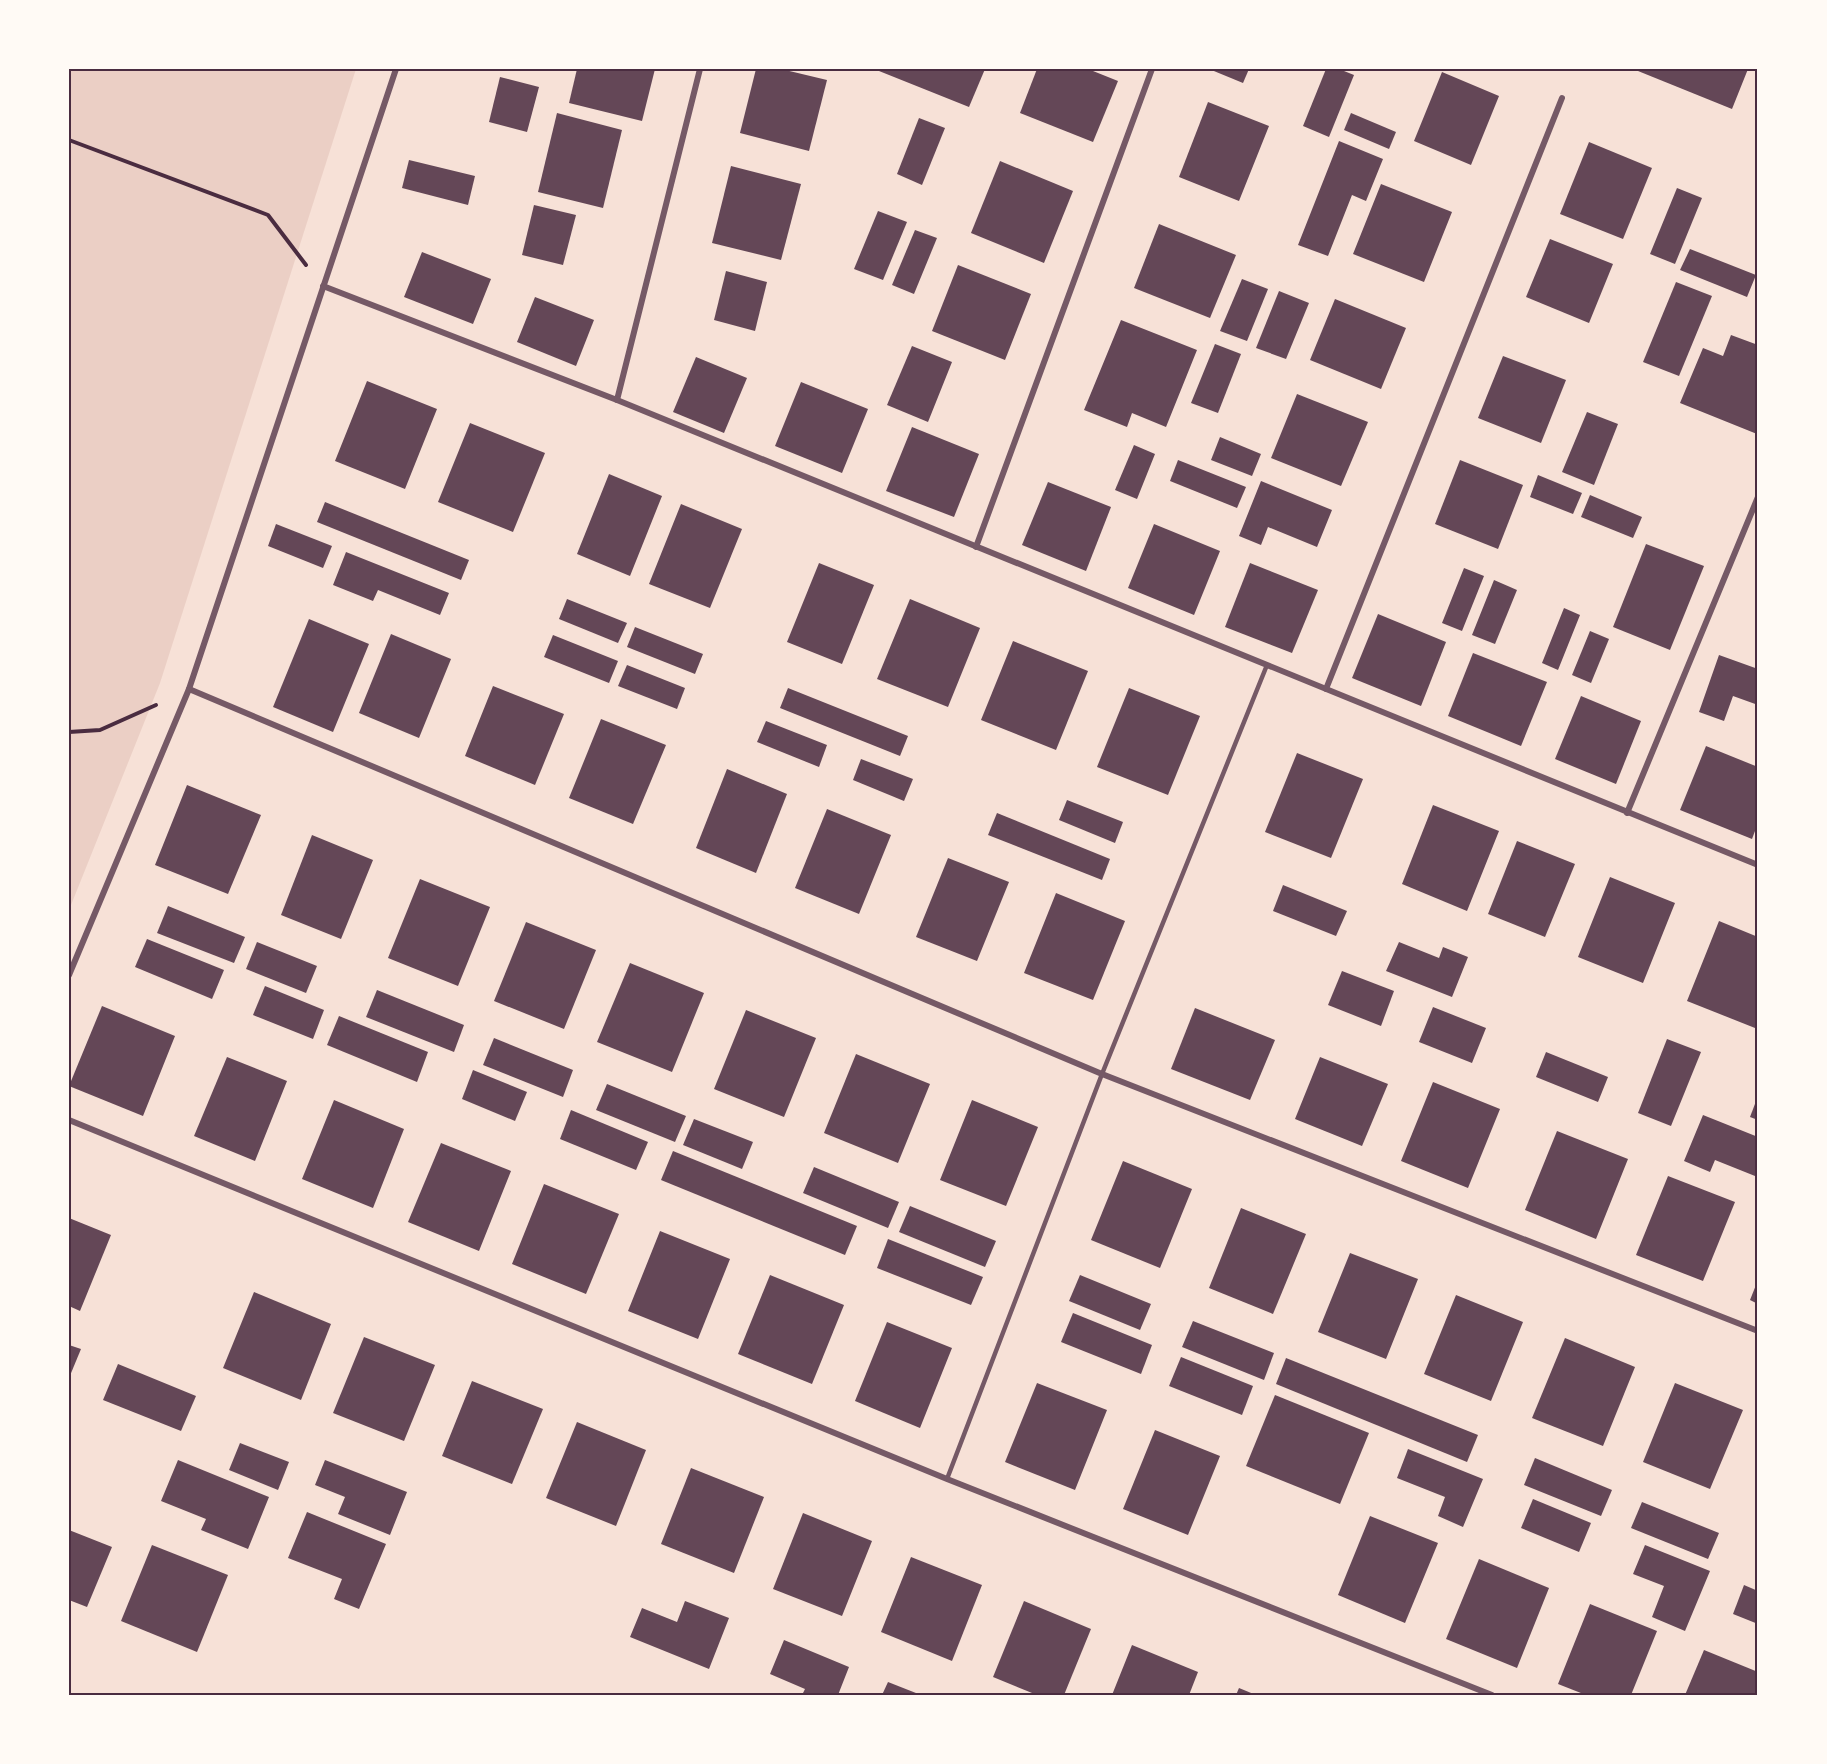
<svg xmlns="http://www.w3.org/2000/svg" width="1827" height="1764" font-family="Montserrat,sans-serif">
  <rect width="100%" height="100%" fill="#f7e1d7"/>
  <path fill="#ebcfc5" d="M69 69H356L160 683 69 910Z"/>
  <g fill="#644757">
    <path d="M577 69H655L642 121 569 103Z"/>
    <path d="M756 69H781L827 80 809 151 740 133Z"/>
    <path d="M874 69H985L969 107Z"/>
    <path d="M1037 69H1088L1118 81 1093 142 1020 113Z"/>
    <path d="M1209 69H1249L1243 83Z"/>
    <path d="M1326 69H1339L1354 75 1329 137 1303 126Z"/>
    <path d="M1638 69H1748L1732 109 1638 71Z"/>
    <path d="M1442 72 1499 96 1471 165 1414 141Z"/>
    <path d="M500 77 539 87 527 132 489 122Z"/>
    <path d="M1208 102 1269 126 1239 201 1179 177Z"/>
    <path d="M557 113 622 130 603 208 538 192Z"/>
    <path d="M1351 113 1396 132 1389 149 1344 130Z"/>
    <path d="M919 118 945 128 922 185 897 174Z"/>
    <path d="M1339 141 1383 159 1366 201 1352 195 1328 256 1298 245Z"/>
    <path d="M1589 142 1652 168 1623 239 1560 214Z"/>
    <path d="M409 160 475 176 468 205 402 188Z"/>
    <path d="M1000 161 1073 191 1044 263 971 233Z"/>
    <path d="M731 166 801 184 781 260 712 243Z"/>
    <path d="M1381 184 1452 212 1424 282 1353 254Z"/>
    <path d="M1677 188 1702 198 1675 264 1650 254Z"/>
    <path d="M534 205 576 215 563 265 522 255Z"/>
    <path d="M878 211 907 222 883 280 854 269Z"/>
    <path d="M1159 224 1236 255 1210 318 1134 288Z"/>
    <path d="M915 230 937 238 914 294 892 285Z"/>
    <path d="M1550 239 1613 264 1589 323 1526 297Z"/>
    <path d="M1690 249 1756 275 1747 297 1680 270Z"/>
    <path d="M422 252 491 279 473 324 404 297Z"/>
    <path d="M958 265 1031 294 1005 360 932 331Z"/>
    <path d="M726 271 767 282 755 331 714 320Z"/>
    <path d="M1242 279 1268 289 1247 341 1220 331Z"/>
    <path d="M1676 282 1712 296 1679 376 1643 362Z"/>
    <path d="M1279 291 1309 303 1286 359 1256 348Z"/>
    <path d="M535 297 594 320 576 366 517 342Z"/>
    <path d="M1335 299 1406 328 1381 389 1310 360Z"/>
    <path d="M1121 320 1197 350 1166 427 1132 413 1127 427 1084 410Z"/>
    <path d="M1731 335 1758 345 1757 434 1680 403 1703 348 1723 356Z"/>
    <path d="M1215 344 1241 354 1218 413 1191 403Z"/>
    <path d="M912 346 952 362 928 422 887 405Z"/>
    <path d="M1503 356 1566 380 1541 443 1478 418Z"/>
    <path d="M696 357 747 378 724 433 673 412Z"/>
    <path d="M367 381 437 409 405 489 335 461Z"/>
    <path d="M801 382 868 409 842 473 775 446Z"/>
    <path d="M1297 394 1368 422 1341 486 1271 458Z"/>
    <path d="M1587 412 1618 424 1594 485 1562 472Z"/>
    <path d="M470 423 545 453 513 532 438 502Z"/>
    <path d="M912 427 979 454 954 517 886 491Z"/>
    <path d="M1220 437 1261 454 1252 476 1211 460Z"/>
    <path d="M1134 445 1155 454 1137 499 1115 490Z"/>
    <path d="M1178 460 1246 487 1237 508 1170 481Z"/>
    <path d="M1460 460 1523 485 1498 549 1435 524Z"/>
    <path d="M609 474 662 496 630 576 577 554Z"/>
    <path d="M1538 475 1582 493 1573 514 1530 497Z"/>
    <path d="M1261 481 1332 510 1317 547 1268 527 1261 545 1239 536Z"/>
    <path d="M1048 482 1111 507 1086 571 1022 545Z"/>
    <path d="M1590 495 1642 517 1633 538 1581 517Z"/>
    <path d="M325 502 469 560 461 580 317 522Z"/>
    <path d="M681 504 742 529 710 608 649 584Z"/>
    <path d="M276 524 332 546 323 568 268 546Z"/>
    <path d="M1154 524 1220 551 1194 615 1128 588Z"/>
    <path d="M1646 544 1704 566 1670 650 1613 627Z"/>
    <path d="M346 552 449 593 440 615 378 590 373 601 333 585Z"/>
    <path d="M819 563 874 585 842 664 787 642Z"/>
    <path d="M1250 563 1318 590 1292 653 1225 627Z"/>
    <path d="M1464 568 1484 576 1462 631 1442 623Z"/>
    <path d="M1494 580 1517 590 1495 644 1472 635Z"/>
    <path d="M567 599 627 623 618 643 559 619Z"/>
    <path d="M910 599 980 628 948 707 877 679Z"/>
    <path d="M1564 608 1580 615 1558 670 1542 663Z"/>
    <path d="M1378 614 1446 642 1421 706 1352 678Z"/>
    <path d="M309 619 369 644 333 732 273 707Z"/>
    <path d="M635 627 703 654 695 674 627 647Z"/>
    <path d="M1590 631 1609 639 1591 683 1572 675Z"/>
    <path d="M391 634 451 659 419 738 359 713Z"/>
    <path d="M553 635 618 661 609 683 544 657Z"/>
    <path d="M1013 641 1088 671 1056 750 981 720Z"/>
    <path d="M1473 653 1547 682 1521 746 1448 716Z"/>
    <path d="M1719 655 1758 669V705L1733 696 1724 721 1699 712Z"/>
    <path d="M627 665 685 688 677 709 618 686Z"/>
    <path d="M493 686 564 714 535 785 465 756Z"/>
    <path d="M788 688 908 736 900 756 780 708Z"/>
    <path d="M1129 688 1200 716 1168 795 1097 767Z"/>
    <path d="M1581 696 1641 721 1616 784 1555 759Z"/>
    <path d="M601 719 666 745 633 824 569 798Z"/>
    <path d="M766 721 827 745 819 767 757 742Z"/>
    <path d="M1706 746 1758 767V823L1752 839 1680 810Z"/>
    <path d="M1297 753 1363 779 1331 858 1265 832Z"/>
    <path d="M861 759 913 779 904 801 853 780Z"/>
    <path d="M727 769 787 794 756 873 696 848Z"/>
    <path d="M187 785 261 815 228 894 155 865Z"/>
    <path d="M1067 800 1123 822 1115 843 1059 820Z"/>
    <path d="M1433 805 1499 831 1467 911 1402 884Z"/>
    <path d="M827 809 891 835 859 914 795 888Z"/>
    <path d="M997 813 1110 859 1102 880 988 835Z"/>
    <path d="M312 835 373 860 341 939 281 915Z"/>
    <path d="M1517 841 1575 864 1545 937 1488 914Z"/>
    <path d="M948 858 1009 882 977 961 916 937Z"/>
    <path d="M1610 877 1675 903 1643 983 1578 957Z"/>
    <path d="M420 879 490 907 458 986 388 958Z"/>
    <path d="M1283 885 1347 911 1336 936 1273 911Z"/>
    <path d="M1056 893 1125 921 1093 1000 1024 973Z"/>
    <path d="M168 906 245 937 234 963 157 933Z"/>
    <path d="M1719 921 1758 937V1020L1755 1028 1687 1001Z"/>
    <path d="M526 922 596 950 564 1029 494 1001Z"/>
    <path d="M147 939 224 970 212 999 135 967Z"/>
    <path d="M257 942 317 966 306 993 246 969Z"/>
    <path d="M1399 942 1439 958 1443 947 1468 957 1452 997 1386 971Z"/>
    <path d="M630 963 704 993 672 1072 597 1042Z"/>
    <path d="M1342 971 1394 991 1381 1026 1328 1005Z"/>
    <path d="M265 986 324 1010 313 1039 253 1015Z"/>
    <path d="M377 990 464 1025 454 1052 366 1017Z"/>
    <path d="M102 1006 175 1036 143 1116 69 1086Z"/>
    <path d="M1433 1007 1486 1028 1472 1063 1419 1042Z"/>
    <path d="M1195 1008 1275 1040 1250 1100 1171 1069Z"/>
    <path d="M746 1010 816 1038 784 1117 714 1089Z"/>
    <path d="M339 1016 428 1052 417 1082 327 1045Z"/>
    <path d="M494 1038 573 1070 563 1097 483 1065Z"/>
    <path d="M1667 1039 1701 1052 1671 1126 1638 1113Z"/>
    <path d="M1546 1052 1608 1077 1598 1102 1536 1077Z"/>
    <path d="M856 1054 930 1084 898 1163 824 1133Z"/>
    <path d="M227 1057 287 1081 255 1161 194 1136Z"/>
    <path d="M1320 1057 1388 1084 1362 1146 1295 1119Z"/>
    <path d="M473 1070 527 1092 515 1121 462 1099Z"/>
    <path d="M1433 1082 1500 1109 1468 1188 1401 1161Z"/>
    <path d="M607 1084 686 1116 675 1142 596 1110Z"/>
    <path d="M1758 1096V1120L1750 1117Z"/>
    <path d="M334 1100 404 1129 373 1208 302 1179Z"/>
    <path d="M972 1100 1038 1127 1006 1206 940 1180Z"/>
    <path d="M571 1110 648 1142 636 1170 560 1139Z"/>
    <path d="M1703 1115 1758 1137V1169L1755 1176 1715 1160 1710 1172 1684 1161Z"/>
    <path d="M694 1119 753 1142 742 1169 683 1145Z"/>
    <path d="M1557 1131 1628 1159 1596 1239 1525 1210Z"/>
    <path d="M441 1143 511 1171 479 1251 408 1222Z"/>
    <path d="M673 1151 857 1226 845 1255 661 1180Z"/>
    <path d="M1123 1161 1192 1189 1160 1268 1091 1240Z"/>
    <path d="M814 1167 899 1202 888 1228 803 1193Z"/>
    <path d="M1668 1176 1735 1202 1703 1281 1636 1255Z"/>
    <path d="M544 1184 619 1214 586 1294 512 1264Z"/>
    <path d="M910 1206 996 1241 985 1267 899 1232Z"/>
    <path d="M1241 1208 1306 1234 1273 1314 1209 1288Z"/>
    <path d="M69 1218 111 1235 80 1311 69 1306Z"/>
    <path d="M660 1231 730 1259 698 1339 628 1311Z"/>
    <path d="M888 1239 983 1277 971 1305 877 1268Z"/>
    <path d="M1350 1253 1418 1279 1386 1359 1318 1332Z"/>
    <path d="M770 1275 844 1305 812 1384 738 1354Z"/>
    <path d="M1080 1275 1151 1304 1140 1330 1069 1301Z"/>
    <path d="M1758 1280V1304L1750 1300Z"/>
    <path d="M254 1292 331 1324 301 1400 223 1368Z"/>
    <path d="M1456 1295 1523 1322 1491 1401 1424 1374Z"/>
    <path d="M1073 1313 1152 1345 1141 1374 1061 1342Z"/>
    <path d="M1193 1321 1274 1353 1264 1380 1182 1347Z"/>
    <path d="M887 1322 952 1348 920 1428 855 1401Z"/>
    <path d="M364 1337 435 1365 404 1441 333 1413Z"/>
    <path d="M1565 1338 1635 1367 1603 1446 1532 1418Z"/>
    <path d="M69 1345 81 1349 69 1378Z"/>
    <path d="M1181 1357 1253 1386 1242 1415 1169 1386Z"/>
    <path d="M1286 1358 1478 1435 1467 1462 1276 1384Z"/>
    <path d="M118 1364 196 1396 181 1431 103 1400Z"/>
    <path d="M472 1381 543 1409 512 1484 442 1456Z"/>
    <path d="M1037 1383 1107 1410 1075 1490 1005 1462Z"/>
    <path d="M1675 1383 1743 1410 1710 1489 1643 1462Z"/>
    <path d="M1275 1395 1369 1433 1340 1504 1246 1466Z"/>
    <path d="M577 1422 646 1450 616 1526 546 1498Z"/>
    <path d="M1155 1430 1220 1456 1188 1535 1123 1509Z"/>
    <path d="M240 1443 289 1462 278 1490 229 1470Z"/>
    <path d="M1408 1449 1483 1479 1463 1527 1438 1516 1445 1497 1397 1478Z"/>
    <path d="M1535 1458 1612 1490 1601 1516 1524 1485Z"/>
    <path d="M178 1460 269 1497 248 1549 201 1530 206 1519 161 1501Z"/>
    <path d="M325 1460 407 1492 390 1535 338 1514 345 1497 315 1485Z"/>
    <path d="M691 1468 764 1497 734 1573 661 1544Z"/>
    <path d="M1533 1499 1591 1523 1579 1552 1521 1528Z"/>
    <path d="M1642 1502 1719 1533 1708 1559 1631 1528Z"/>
    <path d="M307 1512 386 1544 359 1609 334 1599 342 1579 288 1558Z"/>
    <path d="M803 1513 872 1541 842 1616 773 1589Z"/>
    <path d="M1370 1516 1438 1543 1405 1623 1338 1595Z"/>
    <path d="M69 1530 112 1547 87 1607 69 1600Z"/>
    <path d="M152 1545 228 1575 197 1652 121 1621Z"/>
    <path d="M1645 1545 1710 1571 1685 1631 1652 1617 1664 1586 1633 1574Z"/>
    <path d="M911 1557 982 1585 952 1661 881 1632Z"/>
    <path d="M1479 1559 1549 1588 1517 1668 1446 1639Z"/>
    <path d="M1744 1585 1758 1591V1624L1733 1614Z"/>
    <path d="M685 1601 729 1618 709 1669 630 1637 642 1608 677 1622Z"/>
    <path d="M1024 1601 1091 1629 1064 1695H1037L993 1677Z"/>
    <path d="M1590 1604 1657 1631 1631 1695H1586L1558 1684Z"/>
    <path d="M784 1640 849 1667 838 1695H802L805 1689 770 1674Z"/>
    <path d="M1132 1645 1198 1672 1189 1695H1112Z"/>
    <path d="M1704 1650 1758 1672V1695H1685Z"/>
    <path d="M888 1682 921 1695H882Z"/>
    <path d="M1239 1688 1256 1695H1236Z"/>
  </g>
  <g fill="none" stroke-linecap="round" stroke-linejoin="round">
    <g stroke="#4a2c40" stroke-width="4">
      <path d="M69 140 268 215 306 265"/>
      <path d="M69 732 100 730 156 705"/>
    </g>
    <path stroke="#755966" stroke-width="4.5" d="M947 1479 1102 1074 1267 665"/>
    <g stroke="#755966" stroke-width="6">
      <path d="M323 286 617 400 1758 865"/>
      <path d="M617 400 700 69"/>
      <path d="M976 547 1152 69"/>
      <path d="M189 689 1102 1074 1758 1331"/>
      <path d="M1326 689 1562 98"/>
      <path d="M1627 813 1758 497"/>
      <path d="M69 975 189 689 396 69"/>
      <path d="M69 1120 947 1479 1492 1695"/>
    </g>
  </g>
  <rect width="1827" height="1764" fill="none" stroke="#fffaf5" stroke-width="141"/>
  <rect x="70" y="70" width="1686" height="1624" fill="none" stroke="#4a2c40" stroke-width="2"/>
</svg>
